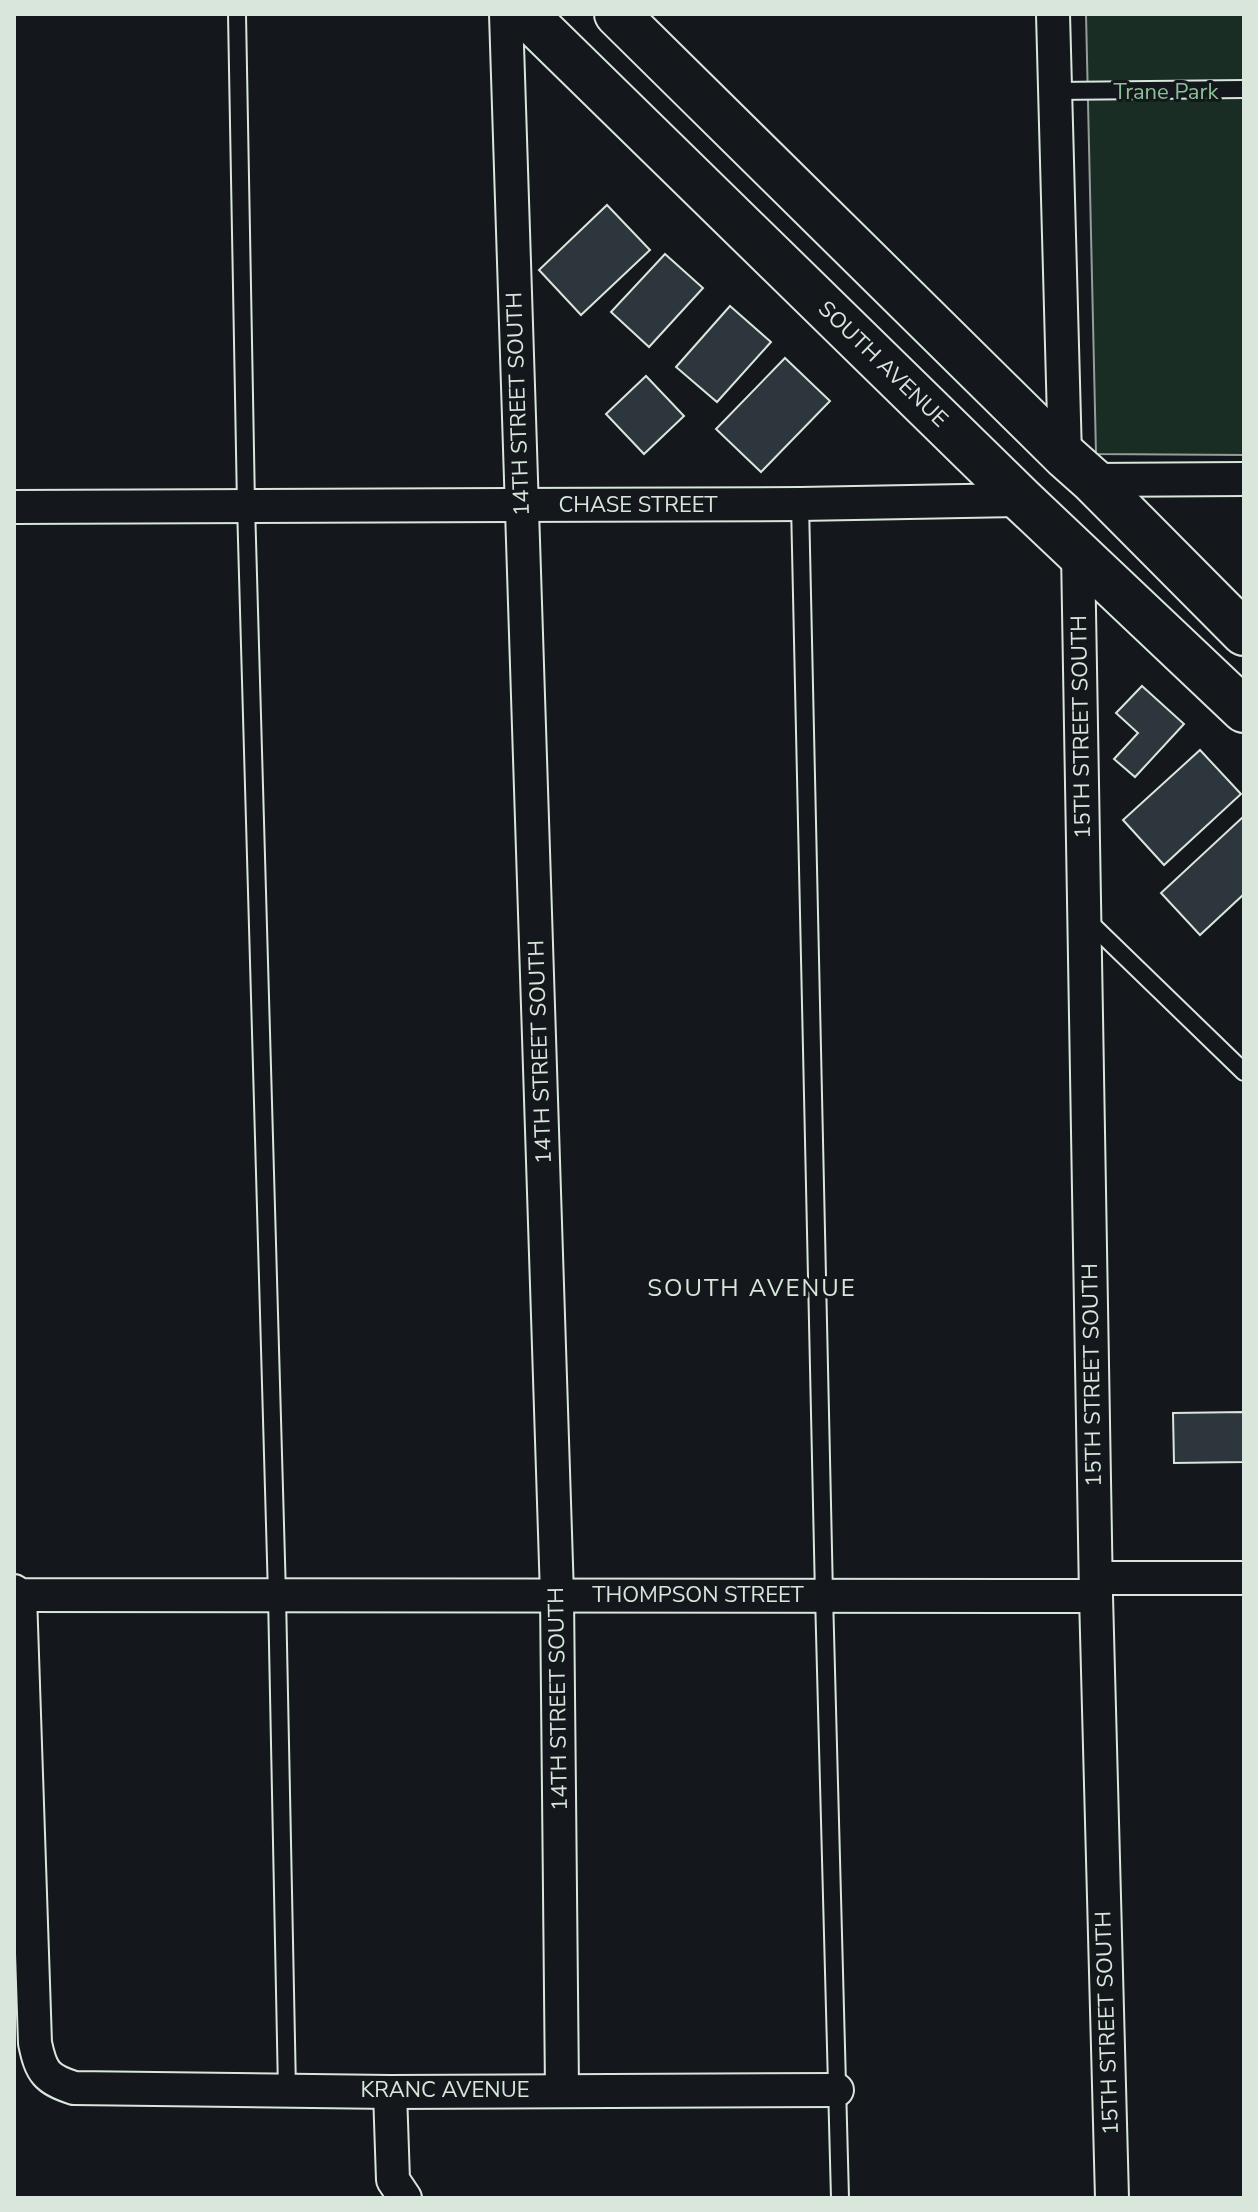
<svg xmlns="http://www.w3.org/2000/svg" width="1258" height="2212" font-family="'Nunito Sans',sans-serif">
  <rect width="100%" height="100%" fill="#14181c"/>
  <path fill="#1a2d24" stroke="#939e99" stroke-width="2" d="M1086 14H1244V455L1096 454Z"/>
  <g fill="#2c363c" stroke="#d8e6dc" stroke-width="2">
    <path d="M607 205 650 250 581 315 539 270Z"/>
    <path d="M665 254 703 288 649 347 611 312Z"/>
    <path d="M730 306 771 342 717 402 676 367Z"/>
    <path d="M785 358 830 401 761 472 716 429Z"/>
    <path d="M646 376 684 416 644 454 606 414Z"/>
    <path d="M1142 686 1184 724 1135 777 1114 759 1138 733 1116 713Z"/>
    <path d="M1200 750 1241 794 1164 865 1123 820Z"/>
    <path d="M1244 816V894L1200 935 1161 893Z"/>
    <path d="M1244 1412V1462L1174 1463 1173 1413Z"/>
  </g>
  <g fill="none" stroke-linecap="round" stroke-linejoin="round">
    <defs>
      <g id="lane">
        <path d="M237 14 246 505 277 1595 287 2090"/>
        <path d="M1055 91 1244 89"/>
        <path d="M800 504 824 1595 840 2198"/>
        <path d="M1085 918 1244 1072"/>
      </g>
      <g id="street">
        <path d="M506 14 557 1595 562 2090"/>
        <path d="M1053 14 1065 456"/>
        <path d="M1092 480 1244 479"/>
        <path d="M14 507 800 504 1022 500"/>
        <path d="M1078 552 1096 1596 1112 2198"/>
        <path d="M1096 1578H1244"/>
        <path d="M14 1591 20 1595 1096 1596"/>
        <path d="M20 1595 35 2043C41 2072 46 2079 74 2088L390 2092 837 2090"/>
        <path d="M390 2092 393 2180 405 2198"/>
      </g>
      <g id="highway">
        <path d="M525 14 1022 500 1244 710"/>
        <path d="M617 14 1065 456 1092 480 1244 633"/>
      </g>
    </defs>
    <use href="#lane" stroke="#d8e6dc" stroke-width="20"/>
    <use href="#street" stroke="#d8e6dc" stroke-width="36"/>
    <use href="#highway" stroke="#d8e6dc" stroke-width="48"/>
    <use href="#lane" stroke="#14181c" stroke-width="16"/>
    <use href="#street" stroke="#14181c" stroke-width="32"/>
    <use href="#highway" stroke="#14181c" stroke-width="44"/>
  </g>
  <g text-anchor="middle" dominant-baseline="central" stroke-width="6" stroke-linejoin="round" paint-order="stroke">
    <g font-size="22" fill="#8ac095" stroke="#14181c">
      <text x="1166" y="92">Trane Park</text>
    </g>
    <g font-size="22" fill="#d8e6dc" stroke="#14181c">
      <text transform="translate(883 364) rotate(44)">SOUTH AVENUE</text>
      <text transform="translate(518 404) rotate(-92)">14TH STREET SOUTH</text>
      <text x="638" y="505">CHASE STREET</text>
      <text transform="translate(1081 727) rotate(-91)">15TH STREET SOUTH</text>
      <text transform="translate(540 1052) rotate(-92)">14TH STREET SOUTH</text>
      <text transform="translate(1092 1375) rotate(-91)">15TH STREET SOUTH</text>
      <text x="698" y="1595">THOMPSON STREET</text>
      <text transform="translate(558 1699) rotate(-91)">14TH STREET SOUTH</text>
      <text transform="translate(1107 2023) rotate(-92)">15TH STREET SOUTH</text>
      <text x="445" y="2090">KRANC AVENUE</text>
    </g>
    <g font-size="24" letter-spacing="2" fill="#d8e6dc" stroke="#14181c">
      <text x="752" y="1288">SOUTH AVENUE</text>
    </g>
  </g>
  <rect width="1258" height="2212" fill="none" stroke="#d8e6dc" stroke-width="32"/>
</svg>
